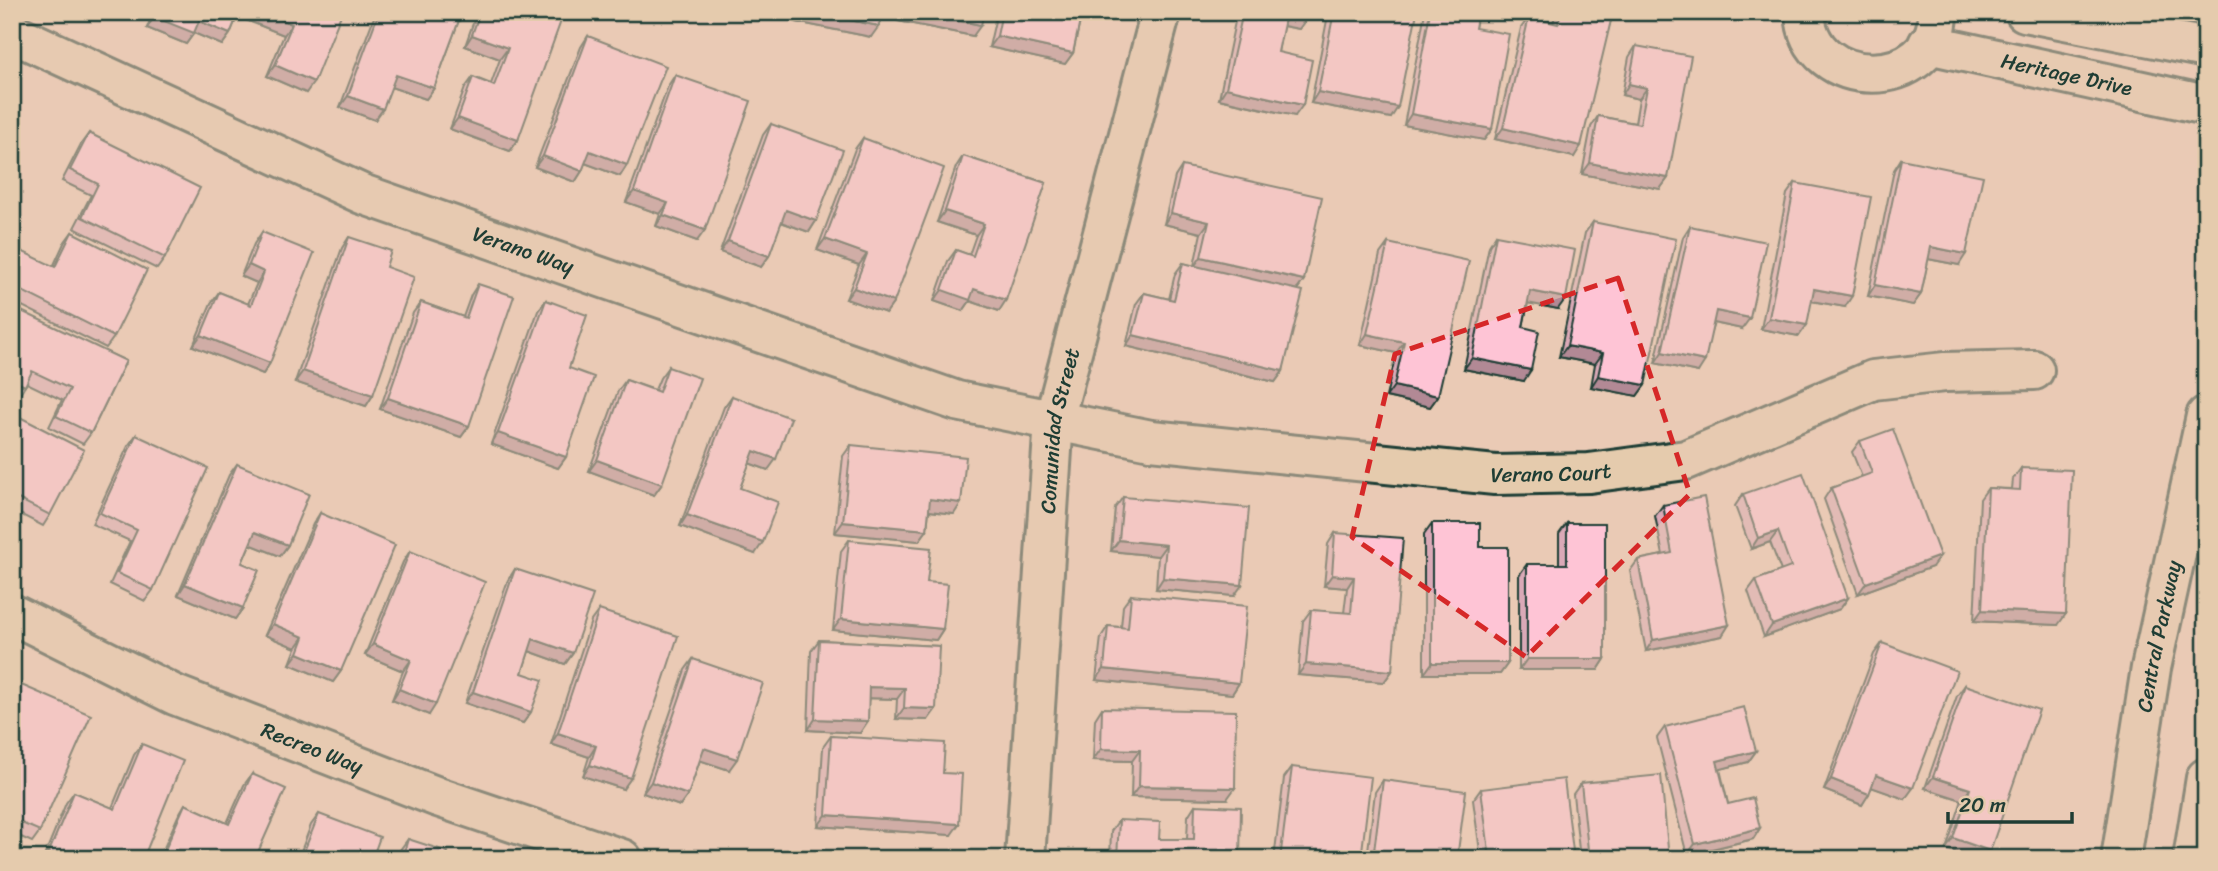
<svg xmlns="http://www.w3.org/2000/svg" width="2218" height="871" font-family="Sriracha,sans-serif">
  <rect width="100%" height="100%" fill="#eacab5"/>
  <filter id="ink" filterUnits="userSpaceOnUse"><feTurbulence type="fractalNoise" baseFrequency=".0143" numOctaves="2"/><feDisplacementMap in="SourceGraphic" scale="14" xChannelSelector="R" yChannelSelector="G"/><feConvolveMatrix kernelMatrix="1 2 1 2 8 2 1 2 1" color-interpolation-filters="sRGB"/></filter>
  <g filter="url(#ink)">
    <g fill="none" stroke-linecap="round" stroke-linejoin="round">
      <defs>
        <g id="minor">
          <path id="s1" d="M12 33 362 194 957 401 1151 440 1495 475 1589 473 1686 460 1873 380 1945 372 2034 370"/>
          <path id="s2" d="M12 614 175 695 438 797 622 859"/>
          <path id="s3" d="M1025 859 1054 420 1161 12"/>
        </g>
        <g id="tertiary">
          <path d="M1805 12C1807 93 1938 93 1938 12"/>
          <path d="M2025 12 2206 48"/>
          <path id="s4" d="M1928 44 2206 105"/>
        </g>
        <g id="secondary">
          <path id="s5" d="M2121 859 2151 668 2206 416"/>
          <path d="M2193 859 2206 778"/>
        </g>
      </defs>
      <use href="#minor" stroke="#1f3d34" stroke-width="44"/>
      <use href="#tertiary" stroke="#1f3d34" stroke-width="44"/>
      <use href="#secondary" stroke="#1f3d34" stroke-width="44"/>
      <use href="#minor" stroke="#e5cbad" stroke-width="38"/>
      <use href="#tertiary" stroke="#e5cbad" stroke-width="38"/>
      <use href="#secondary" stroke="#e5cbad" stroke-width="38"/>
    </g>
    <g fill="#daa9b7" stroke="#1f3d34" stroke-width="2">
      <path d="M153 12H239L230 34 222 45 194 33 186 44 147 28Z"/>
      <path d="M249 12H342L306 93 267 76 284 35 246 20Z"/>
      <path d="M376 12H462L434 88 426 99 391 87 375 120 340 107Z"/>
      <path d="M477 12H547L518 140 510 151 450 129 465 88 473 77 491 84 500 59 465 46Z"/>
      <path d="M798 12H882L871 37 796 22Z"/>
      <path d="M900 12H984L973 36 898 21Z"/>
      <path d="M997 12H1082L1073 53 1065 64 989 47Z"/>
      <path d="M1237 12H1308L1299 29 1283 26 1278 52 1295 116 1219 99Z"/>
      <path d="M1332 12H1352L1369 15 1370 12H1417L1391 118 1311 103 1327 20Z"/>
      <path d="M1425 12H1478L1475 28 1492 129 1484 140 1404 125Z"/>
      <path d="M1556 12H1613L1574 157 1495 139 1521 28 1529 17 1553 23Z"/>
      <path d="M588 36 627 165 620 176 585 163 582 171 575 182 535 167 581 47Z"/>
      <path d="M1636 46 1668 178 1660 189 1582 174 1591 127 1598 116 1635 123 1639 99 1622 95 1629 57Z"/>
      <path d="M675 75 697 241 656 226 660 214 626 202 668 86Z"/>
      <path d="M771 124 816 221 809 232 781 222 769 256 761 267 720 252 763 135Z"/>
      <path d="M89 133 165 258 157 269 74 228 91 195 62 181 81 144Z"/>
      <path d="M863 138 894 302 886 313 846 299 859 265 817 250 855 149Z"/>
      <path d="M963 156 1046 183 999 311 970 301 963 311 934 301 948 261 956 250 969 255 976 235 937 222 956 167Z"/>
      <path d="M1901 159 1959 265 1928 259 1921 294 1913 305 1868 296 1894 170Z"/>
      <path d="M1182 166 1304 280 1297 290 1283 371 1275 382 1126 346 1136 304 1144 293 1169 299 1175 274 1183 263 1194 266 1201 233 1164 224 1175 177Z"/>
      <path d="M1795 183 1845 307 1811 301 1799 336 1761 329 1787 194Z"/>
      <path d="M1593 222 1645 385 1637 396 1591 387 1595 364 1559 357 1585 233Z"/>
      <path d="M1690 226 1742 329 1714 323 1698 372 1655 363 1683 237Z"/>
      <path d="M72 232 114 337 106 348 12 301V252L15 248 53 267 64 243Z"/>
      <path d="M262 232 270 363 263 374 193 346 211 303 219 292 248 304 257 283 241 276 254 244Z"/>
      <path d="M1496 235 1558 309 1528 303 1523 327 1524 381 1464 369 1489 246Z"/>
      <path d="M349 237 386 267 373 395 366 406 295 382 342 248Z"/>
      <path d="M1388 243 1438 396 1430 407 1386 397 1396 353 1360 345 1380 254Z"/>
      <path d="M478 284 469 426 461 437 380 409 413 313 421 302 463 317 471 295Z"/>
      <path d="M546 300 569 368 566 457 558 468 491 444 538 311Z"/>
      <path d="M12 309 126 361 91 433 83 444 49 427 62 400 27 383 18 397 12 395Z"/>
      <path d="M668 367 662 484 654 495 589 471 618 391 626 380 655 390 660 378Z"/>
      <path d="M732 396 768 470 749 463 740 488 755 554 680 526 724 407Z"/>
      <path d="M12 413 50 515 43 526 12 510Z"/>
      <path d="M136 435 153 590 145 601 110 584 130 541 92 524 128 446Z"/>
      <path d="M1860 441 1932 567 1858 594 1824 499 1831 488 1862 477 1852 452Z"/>
      <path d="M851 445 954 514 929 511 927 530 919 541 835 533 843 456Z"/>
      <path d="M237 464 288 545 280 556 250 544 242 563 243 608 235 619 178 595 229 475Z"/>
      <path d="M2021 468 2058 625 1974 621 1980 499 1988 488 2012 489 2013 479Z"/>
      <path d="M1743 494 1848 598 1840 609 1764 637 1748 591 1756 580 1781 571 1770 542 1751 549 1735 506Z"/>
      <path d="M1123 497 1234 596 1156 589 1158 556 1111 551 1115 508Z"/>
      <path d="M1663 505 1722 636 1646 651 1630 571 1638 560 1663 555 1655 516Z"/>
      <path d="M320 513 341 671 333 682 290 664 296 648 265 635 313 524Z"/>
      <path d="M1432 523 1480 547 1508 663 1500 674H1424V534Z"/>
      <path d="M1567 523 1605 659 1598 670H1519V575L1527 564H1559V534Z"/>
      <path d="M1335 533 1392 671 1384 682 1298 675 1303 621 1311 610 1344 613 1347 588 1324 586 1328 544Z"/>
      <path d="M849 540 927 582 943 629 936 640 833 630 841 551Z"/>
      <path d="M410 551 429 715 392 700 403 671 365 655 403 562Z"/>
      <path d="M515 569 573 653 565 664 529 651 522 673 531 712 523 723 465 703 508 580Z"/>
      <path d="M1131 595 1239 683 1232 694 1096 680 1101 637 1108 626 1121 627 1123 606Z"/>
      <path d="M599 610 623 789 583 776 589 757 551 744 591 621Z"/>
      <path d="M819 640 939 646 928 720 896 719 897 699 869 698 860 733 808 730 811 651Z"/>
      <path d="M1882 643 1905 799 1872 787 1862 805 1824 790 1874 654Z"/>
      <path d="M693 659 729 770 700 760 688 795 680 806 643 793 685 670Z"/>
      <path d="M12 681 40 831 32 842 12 833Z"/>
      <path d="M1965 685 1990 851 1946 849 1962 800 1925 788 1957 696Z"/>
      <path d="M1102 708 1227 799 1131 797 1132 761 1093 760 1095 719Z"/>
      <path d="M1665 727 1756 751 1748 762 1720 769 1728 804 1760 828 1753 839 1687 855 1657 738Z"/>
      <path d="M831 736 943 773 951 835 818 826 823 747Z"/>
      <path d="M142 744 143 859H43L66 803 74 792 112 808 134 755Z"/>
      <path d="M1292 767 1361 859H1274L1284 778Z"/>
      <path d="M252 774 255 859H159L178 816 185 804 227 823 244 785Z"/>
      <path d="M1383 780 1457 859H1367L1375 792Z"/>
      <path d="M1581 783 1669 859H1580L1573 794Z"/>
      <path d="M1481 789 1574 859H1481L1473 800Z"/>
      <path d="M1195 805 1240 859H1110L1111 831 1119 820 1159 839H1187L1188 816Z"/>
      <path d="M319 814 372 859H298L311 825Z"/>
      <path d="M408 839 446 859H397L400 850Z"/>
    </g>
    <g fill="#b28995" stroke="#1f3d34" stroke-width="2">
      <path d="M252 12H262L292 24 284 35 246 20Z"/>
      <path d="M802 12H810L879 26 871 37 796 22Z"/>
      <path d="M904 12H916L981 25 973 36 898 21Z"/>
      <path d="M1286 14 1307 18 1299 29 1278 25Z"/>
      <path d="M154 17 199 21 230 34 222 45 194 33 186 44 147 28Z"/>
      <path d="M472 35 508 48 500 59 465 46Z"/>
      <path d="M997 36 1073 53 1065 64 989 47Z"/>
      <path d="M275 65 314 82 306 93 267 76Z"/>
      <path d="M396 75 434 88 426 99 388 86Z"/>
      <path d="M1629 84 1647 88 1639 99 1622 95Z"/>
      <path d="M1226 88 1303 105 1295 116 1219 99Z"/>
      <path d="M1318 92 1398 107 1391 118 1311 103Z"/>
      <path d="M348 96 383 109 375 120 340 107Z"/>
      <path d="M1411 114 1492 129 1484 140 1404 125Z"/>
      <path d="M458 118 518 140 510 151 450 129Z"/>
      <path d="M1503 128 1581 146 1574 157 1495 139Z"/>
      <path d="M590 151 627 165 620 176 582 162Z"/>
      <path d="M543 156 582 171 575 182 535 167Z"/>
      <path d="M1590 163 1668 178 1660 189 1582 174Z"/>
      <path d="M634 191 668 203 660 214 626 202Z"/>
      <path d="M786 210 816 221 809 232 778 221Z"/>
      <path d="M945 211 984 224 976 235 937 222Z"/>
      <path d="M1171 213 1209 222 1201 233 1164 224Z"/>
      <path d="M663 215 705 230 697 241 656 226Z"/>
      <path d="M825 239 867 254 859 265 817 250Z"/>
      <path d="M728 241 769 256 761 267 720 252Z"/>
      <path d="M1931 247 1966 254 1959 265 1923 258Z"/>
      <path d="M1201 257 1304 280 1296 291 1193 268Z"/>
      <path d="M249 265 264 272 257 283 241 276Z"/>
      <path d="M1875 285 1921 294 1913 305 1868 296Z"/>
      <path d="M854 288 894 302 886 313 846 299Z"/>
      <path d="M974 289 1006 300 999 311 970 301 963 311 934 301 942 290Z"/>
      <path d="M1814 289 1852 296 1845 307 1806 300Z"/>
      <path d="M1530 291 1566 298 1558 309 1522 302Z"/>
      <path d="M1716 311 1750 318 1742 329 1709 322Z"/>
      <path d="M1769 318 1807 325 1799 336 1761 329Z"/>
      <path d="M1367 334 1404 342 1396 353 1360 345Z"/>
      <path d="M201 335 270 363 263 374 193 346Z"/>
      <path d="M1133 335 1283 371 1275 382 1126 346Z"/>
      <path d="M1567 346 1603 353 1595 364 1559 357Z"/>
      <path d="M1662 352 1705 361 1698 372 1655 363Z"/>
      <path d="M1472 358 1531 370 1524 381 1464 369Z"/>
      <path d="M303 371 373 395 366 406 295 382Z"/>
      <path d="M1598 376 1645 385 1637 396 1591 387Z"/>
      <path d="M1394 386 1438 396 1430 407 1386 397Z"/>
      <path d="M388 398 469 426 461 437 380 409Z"/>
      <path d="M498 433 566 457 558 468 491 444Z"/>
      <path d="M754 451 776 459 768 470 746 462Z"/>
      <path d="M597 460 662 484 654 495 589 471Z"/>
      <path d="M930 499 961 503 954 514 922 510Z"/>
      <path d="M687 515 763 542 755 554 680 526Z"/>
      <path d="M843 522 927 530 919 541 835 533Z"/>
      <path d="M1778 531 1770 542 1751 549 1758 538Z"/>
      <path d="M255 532 288 545 280 556 247 543Z"/>
      <path d="M1119 540 1166 545 1158 556 1111 551Z"/>
      <path d="M1940 556 1932 567 1858 594 1866 583Z"/>
      <path d="M1332 575 1354 577 1347 588 1324 586Z"/>
      <path d="M1163 578 1242 585 1234 596 1156 589Z"/>
      <path d="M185 584 243 608 235 619 178 595Z"/>
      <path d="M1848 598 1840 609 1764 637 1772 625Z"/>
      <path d="M1982 610 2066 614 2058 625 1974 621Z"/>
      <path d="M841 619 943 629 936 640 833 630Z"/>
      <path d="M273 624 304 637 296 648 265 635Z"/>
      <path d="M1729 625 1722 636 1646 651 1653 640Z"/>
      <path d="M533 639 573 653 565 664 526 650Z"/>
      <path d="M373 644 411 660 403 671 365 655Z"/>
      <path d="M298 653 341 671 333 682 290 664Z"/>
      <path d="M1527 659H1605L1598 670H1519Z"/>
      <path d="M1432 663H1508L1500 674H1424Z"/>
      <path d="M1306 664 1392 671 1384 682 1298 675Z"/>
      <path d="M1104 669 1239 683 1232 694 1096 680Z"/>
      <path d="M869 687 905 688 897 699 862 698Z"/>
      <path d="M399 689 436 704 429 715 392 700Z"/>
      <path d="M473 692 531 712 523 723 465 703Z"/>
      <path d="M904 708 936 709 928 720 896 719Z"/>
      <path d="M815 719 868 721 860 733 808 730Z"/>
      <path d="M558 733 596 746 589 757 551 744Z"/>
      <path d="M704 748 737 759 729 770 696 759Z"/>
      <path d="M1101 749 1140 750 1132 761 1093 760Z"/>
      <path d="M1756 751 1748 762 1710 772 1717 761Z"/>
      <path d="M590 765 631 778 623 789 583 776Z"/>
      <path d="M1876 775 1913 788 1905 799 1868 786Z"/>
      <path d="M1933 777 1970 789 1962 800 1925 788Z"/>
      <path d="M1831 779 1869 794 1862 805 1824 790Z"/>
      <path d="M651 782 688 795 680 806 643 793Z"/>
      <path d="M1139 786 1235 788 1227 799 1131 797Z"/>
      <path d="M826 815 959 824 951 835 818 826Z"/>
      <path d="M1760 828 1753 839 1687 855 1695 844Z"/>
      <path d="M1953 838 1990 851 1985 859H1973L1946 849Z"/>
    </g>
    <g fill="#fec4d5" stroke="#1f3d34" stroke-width="2">
      <path d="M156 12H239L230 34 199 21 194 33 154 17Z"/>
      <path d="M262 12H342L314 82 275 65 292 24Z"/>
      <path d="M379 12H462L434 88 396 75 383 109 348 96Z"/>
      <path d="M480 12H547L562 18 518 140 458 118 473 77 494 86 508 48 472 35Z"/>
      <path d="M810 12H882L879 26Z"/>
      <path d="M916 12H984L981 25Z"/>
      <path d="M1002 12H1082L1073 53 997 36Z"/>
      <path d="M1243 12H1308L1307 18 1286 14 1278 52 1312 60 1303 105 1226 88Z"/>
      <path d="M1334 12H1352L1374 16 1375 12H1417L1398 107 1318 92Z"/>
      <path d="M1430 12H1478L1475 28 1509 34 1492 129 1411 114Z"/>
      <path d="M1561 12H1613L1581 146 1503 128 1529 17 1558 24Z"/>
      <path d="M588 36 666 66 627 165 590 151 582 171 543 156Z"/>
      <path d="M1636 46 1691 56 1668 178 1590 163 1598 116 1640 124 1647 88 1629 84Z"/>
      <path d="M675 75 751 101 705 230 663 215 668 203 634 191Z"/>
      <path d="M771 124 843 150 816 221 786 210 769 256 728 241Z"/>
      <path d="M89 133 200 188 165 258 82 217 98 184 70 170Z"/>
      <path d="M863 138 944 168 894 302 854 288 867 254 825 239Z"/>
      <path d="M963 156 1046 183 1006 300 974 289 970 300 942 290 956 250 973 256 984 224 945 211Z"/>
      <path d="M1901 159 1983 176 1966 254 1931 247 1921 294 1875 285Z"/>
      <path d="M1182 166 1322 197 1304 280 1201 257 1209 222 1171 213Z"/>
      <path d="M1795 183 1871 197 1852 296 1814 289 1807 325 1769 318Z"/>
      <path d="M1593 222 1676 239 1645 385 1598 376 1603 353 1567 346Z"/>
      <path d="M1690 226 1766 242 1750 318 1716 311 1705 361 1662 352Z"/>
      <path d="M72 232 147 270 114 337 12 286V253L15 248 55 267Z"/>
      <path d="M262 232 314 253 270 363 201 335 219 292 251 305 264 272 249 265Z"/>
      <path d="M1496 235 1575 250 1566 298 1530 291 1523 327 1539 331 1531 370 1472 358Z"/>
      <path d="M349 237 391 251 386 267 414 277 373 395 303 371Z"/>
      <path d="M1388 243 1469 261 1438 396 1394 386 1404 342 1367 334Z"/>
      <path d="M1183 263 1303 291 1283 371 1133 335 1144 293 1174 300Z"/>
      <path d="M478 284 514 296 469 426 388 398 421 302 466 318Z"/>
      <path d="M546 300 587 315 569 368 594 377 566 457 498 433Z"/>
      <path d="M13 307 126 361 91 433 56 416 70 389 32 371 25 386 12 380V310Z"/>
      <path d="M668 367 700 378 662 484 597 460 626 380 659 392Z"/>
      <path d="M732 396 791 418 776 459 754 451 740 488 778 502 763 542 687 515Z"/>
      <path d="M12 413 84 450 50 515 12 496Z"/>
      <path d="M1893 429 1940 556 1866 583 1831 488 1872 473 1860 441Z"/>
      <path d="M136 435 208 468 153 590 117 573 137 530 100 513Z"/>
      <path d="M851 445 966 457 961 503 930 499 927 530 843 522Z"/>
      <path d="M237 464 309 494 288 545 255 532 242 563 259 570 243 608 185 584Z"/>
      <path d="M2021 468 2072 470 2066 614 1982 610 1988 488 2020 490Z"/>
      <path d="M1803 473 1848 598 1772 625 1756 580 1791 567 1778 531 1758 538 1743 494Z"/>
      <path d="M1123 497 1249 508 1242 585 1163 578 1166 545 1119 540Z"/>
      <path d="M1704 497 1729 625 1653 640 1638 560 1672 553 1663 505Z"/>
      <path d="M320 513 395 545 341 671 298 653 304 637 273 624Z"/>
      <path d="M1432 523H1480V547H1508V663H1432Z"/>
      <path d="M1567 523H1605V659H1527V564H1567Z"/>
      <path d="M1335 533 1403 538 1392 671 1306 664 1311 610 1351 613 1354 577 1332 575Z"/>
      <path d="M849 540 931 548 927 582 948 584 943 629 841 619Z"/>
      <path d="M410 551 485 582 436 704 399 689 411 660 373 644Z"/>
      <path d="M515 569 593 595 573 653 533 639 522 673 543 680 531 712 473 692Z"/>
      <path d="M1131 595 1247 606 1239 683 1104 669 1108 626 1128 628Z"/>
      <path d="M599 610 678 636 631 778 590 765 596 746 558 733Z"/>
      <path d="M819 640 939 646 936 709 904 708 905 688 869 687 868 721 815 719Z"/>
      <path d="M1882 643 1957 671 1913 788 1876 775 1869 794 1831 779Z"/>
      <path d="M693 659 763 683 737 759 704 748 688 795 651 782Z"/>
      <path d="M12 681 91 715 40 831 12 819Z"/>
      <path d="M1965 685 2039 710 1990 851 1953 838 1970 789 1933 777Z"/>
      <path d="M1744 707 1756 751 1717 761 1728 804 1753 798 1760 828 1695 844 1665 727Z"/>
      <path d="M1102 708 1236 711 1235 788 1139 786 1140 750 1101 749Z"/>
      <path d="M831 736 945 743 943 773 962 774 959 824 826 815Z"/>
      <path d="M142 744 183 761 143 859H46L74 792 115 809Z"/>
      <path d="M1292 767 1371 777 1361 859H1280Z"/>
      <path d="M252 774 286 789 255 859H161L185 804 229 824Z"/>
      <path d="M1661 775 1669 859H1589L1581 783Z"/>
      <path d="M1564 779 1574 859H1490L1481 789Z"/>
      <path d="M1383 780 1466 791 1457 859H1373Z"/>
      <path d="M1195 805 1241 807 1240 859H1117L1119 820 1160 822 1159 839H1194Z"/>
      <path d="M319 814 380 837 372 859H301Z"/>
      <path d="M408 839 448 852 446 859H402Z"/>
    </g>
  </g>
  <path d="M0 0H2218V871H0ZM1618 278 1690 494 1526 657 1352 537 1395 354Z" fill="#eacab5" fill-opacity=".55" fill-rule="evenodd"/>
  <path fill="none" stroke="#d62828" stroke-width="5" stroke-dasharray="14 9" stroke-linejoin="round" d="M1618 278 1690 494 1526 657 1352 537 1395 354Z"/>
  <g text-anchor="middle" dominant-baseline="central" stroke-width="5" stroke-linejoin="round" paint-order="stroke">
    <g font-size="21" fill="#1f3d34" stroke="#e5cbad">
      <text stroke="none"><textPath href="#s4" startOffset="142">Heritage Drive</textPath></text>
      <text stroke="none"><textPath href="#s1" startOffset="556">Verano Way</textPath></text>
      <text stroke="none"><textPath href="#s3" startOffset="430">Comunidad Street</textPath></text>
      <text stroke="none"><textPath href="#s1" startOffset="1615">Verano Court</textPath></text>
      <text stroke="none"><textPath href="#s5" startOffset="226">Central Parkway</textPath></text>
      <text stroke="none"><textPath href="#s2" startOffset="329">Recreo Way</textPath></text>
    </g>
  </g>
  <rect width="2218" height="871" fill="none" stroke="#e5cbad" stroke-width="42"/>
  <rect x="21" y="21" width="2176" height="829" fill="none" stroke="#1f3d34" stroke-width="2.5" filter="url(#ink)"/>
  <path d="M1948 812v10h124v-10" fill="none" stroke="#1f3d34" stroke-width="3.5"/>
  <text x="1959" y="812" font-size="21" fill="#1f3d34" stroke="#e5cbad" stroke-width="5" paint-order="stroke">20 m</text>
</svg>
